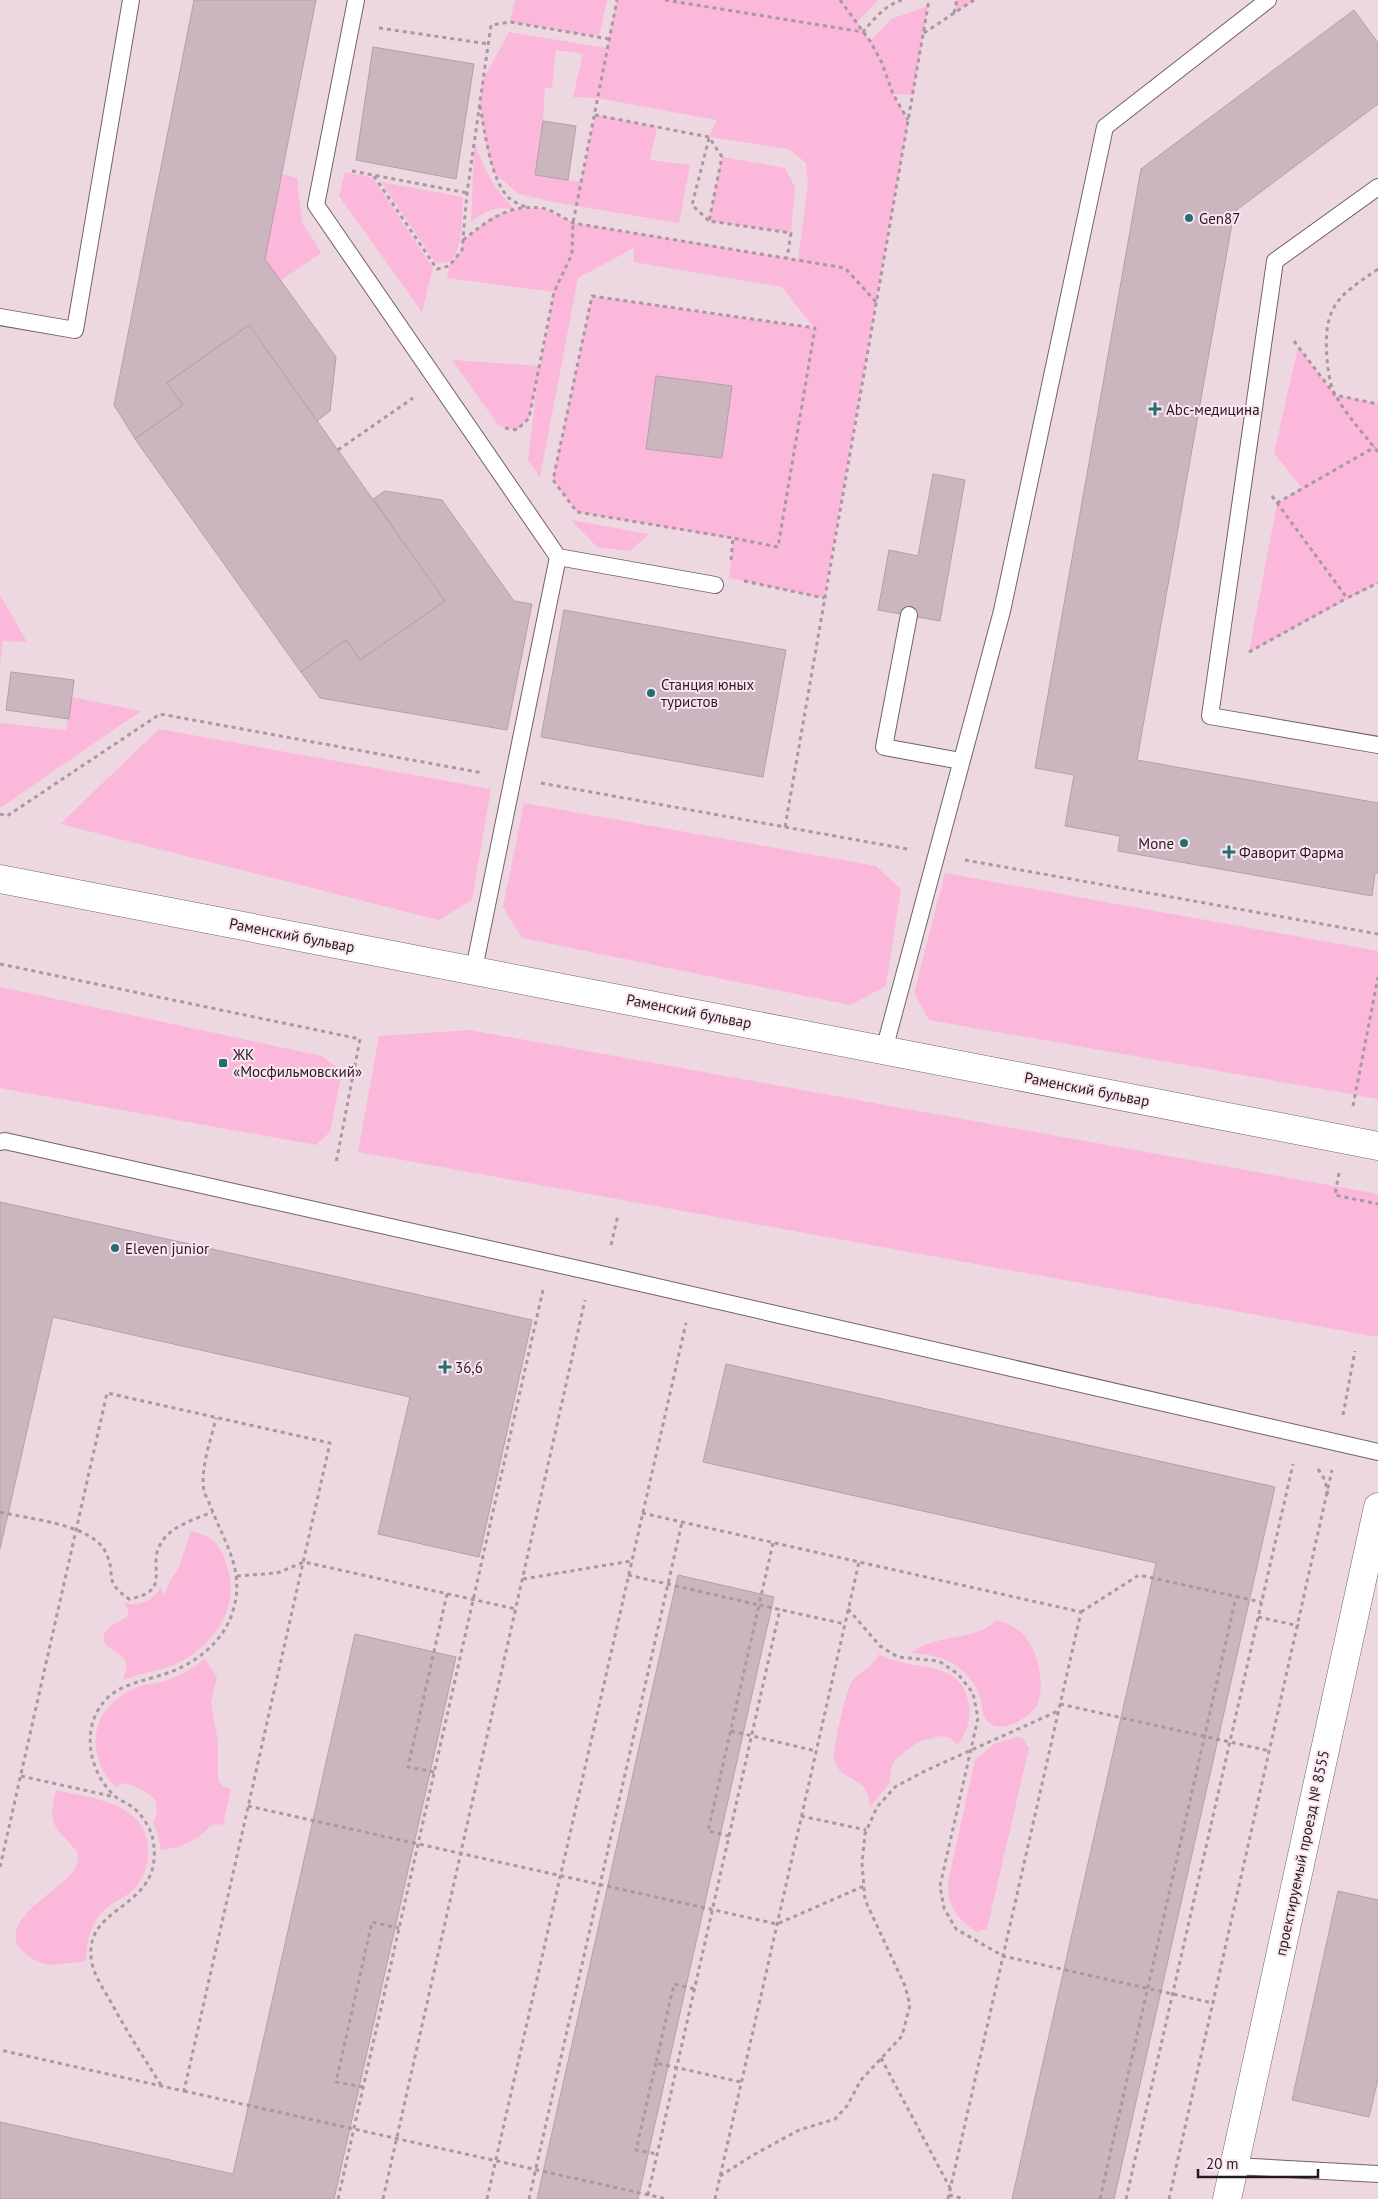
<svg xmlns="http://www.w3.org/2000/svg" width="1378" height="2199" font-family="'PT Sans',sans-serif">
  <rect width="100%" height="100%" fill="#edd8e2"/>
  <g fill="#fbb8db" fill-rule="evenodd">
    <path d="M515 0H607L599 37 510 22Z"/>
    <path d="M617 0H878L857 22 870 41 891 19 928 6 913 95 893 94 908 121 824 598 729 578 733 539 577 512 553 480 592 296 814 328 782 287 634 262V248L578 278 540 477 528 460 538 375 529 418 517 430 499 426 452 360 540 366 554 292 447 278 449 266 462 250V241L495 215 514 210C495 205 485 211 471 222L474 142C486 172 493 187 515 210L542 208 574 223 798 260 808 184 806 163 789 149 709 137 717 120 597 98 573 97 583 54 556 50 552 88H545L543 121 535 175 581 182 595 115 657 127 650 160 690 165 679 223 554 202 519 194 494 173 487 148 480 102 483 80 509 32 607 48ZM656 376 732 386 722 458 646 449Z"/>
    <path d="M957 0H974L954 13Z"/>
    <path d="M722 157 785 168 795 187 791 233 709 221Z"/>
    <path d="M345 172 373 178 433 268 422 312 339 196Z"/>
    <path d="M282 174 297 178 302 222 321 253 280 281 265 259Z"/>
    <path d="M381 182 463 197C462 213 464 254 448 262 445 263 439 263 436 263Z"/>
    <path d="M1298 347 1335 395 1378 404V583L1249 652 1277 503 1302 488 1274 453Z"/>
    <path d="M571 520 649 534 630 551 597 547Z"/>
    <path d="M0 595 27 642 3 641 0 667Z"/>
    <path d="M72 697 141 711 0 808V723L66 730Z"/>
    <path d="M159 729 491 789 472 900 439 920 60 824Z"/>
    <path d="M524 803 876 866 901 889 886 986 850 1005 522 938 503 907Z"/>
    <path d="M945 873 1378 951V1099L929 1020 914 993Z"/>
    <path d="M0 987 322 1056 342 1072 330 1132 316 1145 0 1088Z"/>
    <path d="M470 1030 1378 1194V1337L358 1152 379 1036Z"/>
    <path d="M191 1531C214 1537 220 1544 227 1566 241 1606 214 1645 178 1663 161 1671 141 1673 123 1680 134 1652 117 1659 104 1642 100 1618 144 1623 123 1603 141 1606 151 1602 161 1587L164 1595 171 1579 178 1570Z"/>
    <path d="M996 1620C1024 1626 1037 1648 1040 1675 1042 1684 1041 1701 1035 1708 1026 1720 1001 1734 988 1722 981 1716 983 1705 980 1697 970 1666 941 1654 911 1653 936 1633 978 1641 996 1620Z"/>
    <path d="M879 1654C908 1673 963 1656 969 1705 971 1720 967 1733 957 1745L951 1738 940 1736 918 1742 898 1757 892 1764 889 1784 870 1807C869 1800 868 1791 863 1786 853 1777 838 1775 834 1760 832 1752 846 1689 852 1681 860 1671 874 1667 879 1654Z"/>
    <path d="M205 1659 217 1677 211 1702 218 1742V1781L223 1786 231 1789 223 1825 216 1824 210 1826 200 1836 179 1847 161 1850 157 1831 153 1824 157 1813 156 1801C147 1791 137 1786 123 1783L116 1787C104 1777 98 1762 96 1747 92 1721 112 1697 135 1688 145 1684 155 1684 165 1681 180 1676 193 1668 205 1659Z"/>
    <path d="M1016 1737 1022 1738 1029 1748 987 1929 977 1932C957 1920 947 1905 948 1882L975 1760 994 1744Z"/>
    <path d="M56 1790C91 1798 150 1803 148 1852 148 1866 143 1880 133 1890 126 1897 116 1901 108 1907 90 1921 87 1940 86 1961 56 1964 42 1972 19 1947 0 1916 68 1888 77 1865 78 1862 78 1857 78 1853 56 1826 46 1827 56 1790Z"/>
  </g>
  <g fill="#cbb6c0" stroke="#b39fa9">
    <path d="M194 0H316L265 259 336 357 330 411 317 421 249 325 167 383 183 405 135 439 114 405Z"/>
    <path d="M1354 10 1378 43V104L1234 212 1137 760 1378 803V873H1375L1372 896 1118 851 1120 836 1065 826 1074 775 1035 768 1141 169Z"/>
    <path d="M373 47 474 64 456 179 356 160Z"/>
    <path d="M543 121 576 126 568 180 535 175Z"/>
    <path d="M249 325 445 601 360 660 346 640 301 672 135 439 183 405 167 383Z"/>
    <path d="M656 376 732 386 722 458 646 449Z"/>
    <path d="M933 474 965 480 940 621 878 610 889 550 918 556Z"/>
    <path d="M385 491 442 500 514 601 532 604 507 730 320 698 301 672 346 640 360 660 445 601 373 499Z"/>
    <path d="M564 610 786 650 763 777 541 737Z"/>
    <path d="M11 672 74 680 69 719 6 710Z"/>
    <path d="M0 1202 532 1320 479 1557 378 1534 410 1397 53 1317 0 1549Z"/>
    <path d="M726 1364 1275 1487 1114 2199H1012L1156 1563 703 1462Z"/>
    <path d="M678 1575 774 1597 638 2199H537Z"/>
    <path d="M355 1634 456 1657 334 2199H0V2122L233 2174Z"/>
    <path d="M1338 1891 1378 1900V2079L1369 2117 1292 2100Z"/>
  </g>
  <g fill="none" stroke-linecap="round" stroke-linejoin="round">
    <defs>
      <g id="lane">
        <path d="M356 0 316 205 558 557 715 585"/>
        <path d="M1378 187 1275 261 1210 716 1378 745"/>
        <path d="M0 317 75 330 131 0"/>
        <path d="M909 615 884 747 961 761"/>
        <path d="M474 969 558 557"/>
        <path d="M884 1050 1002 611 1105 127 1268 0"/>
        <path d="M0 1142 5 1141 592 1272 1378 1452"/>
        <path d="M1234 2166 1378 2174"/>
      </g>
      <path id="street" d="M1227 2199 1378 1507"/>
      <path id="secondary" d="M0 879 1378 1146"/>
    </defs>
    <use href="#lane" stroke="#74616b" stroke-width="18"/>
    <use href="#street" stroke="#74616b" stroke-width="29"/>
    <use href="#secondary" stroke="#74616b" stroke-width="29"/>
    <g stroke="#a998a0" stroke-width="3" stroke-dasharray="4 4" stroke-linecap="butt">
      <path d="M665 0 863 32C874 19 885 5 902 0"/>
      <path d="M840 0 870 41 882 63 893 94 908 120"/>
      <path d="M954 13 957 0"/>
      <path d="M379 28 489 44"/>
      <path d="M924 33 974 0"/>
      <path d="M480 106C485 131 490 181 510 199 515 203 522 205 527 208"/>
      <path d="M595 115 709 137 722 157 709 221 791 233 787 258"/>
      <path d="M709 138 692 205 709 221"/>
      <path d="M352 171 467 193"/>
      <path d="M374 176 437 269 449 266 462 250 467 193 491 25 510 22 609 39"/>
      <path d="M463 240C487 221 508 204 541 208 551 209 564 218 573 223L845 268 876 302"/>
      <path d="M1378 269C1337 297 1323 306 1327 359 1328 370 1330 387 1336 396 1347 416 1364 434 1378 452"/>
      <path d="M1294 341 1335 395 1378 404"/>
      <path d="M505 428 517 430 529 418 554 292 572 254 573 223 617 0"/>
      <path d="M338 450 413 398"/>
      <path d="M1272 496 1347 598 1378 583"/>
      <path d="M1277 503 1375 447"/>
      <path d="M731 560 733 538 577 512 553 480 592 296 815 328 778 547 733 538"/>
      <path d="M744 581 824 598"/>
      <path d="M1249 652 1347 598"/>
      <path d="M541 783 785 827 929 0"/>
      <path d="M0 814 7 816 160 714 483 773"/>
      <path d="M785 827 907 849"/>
      <path d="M965 860 1378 934"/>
      <path d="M0 964 360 1039 336 1163"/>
      <path d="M1353 1106 1378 977"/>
      <path d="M1339 1173 1335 1195 1378 1204"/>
      <path d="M611 1245 618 1215"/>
      <path d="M1343 1415 1355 1351"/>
      <path d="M1318 1469 1325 1480 1328 1496"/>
      <path d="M0 1512C27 1519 94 1524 106 1553 117 1576 102 1580 129 1599 174 1591 146 1567 161 1543 171 1526 195 1519 213 1512"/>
      <path d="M642 1513 1081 1612 948 2199"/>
      <path d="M773 1543 759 1605 845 1624"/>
      <path d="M628 1575 759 1605 708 1831 729 1836 647 2199"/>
      <path d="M237 1576 277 1573 304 1562 516 1609"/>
      <path d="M523 1579 631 1561"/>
      <path d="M848 1609 880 1646 898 1657 939 1661 958 1674 973 1693 978 1718 940 1886 944 1908 956 1929 1003 1956 1213 2003"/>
      <path d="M1081 1612 1139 1575 1261 1602"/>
      <path d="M1258 1617 1299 1626"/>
      <path d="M1060 1704 1270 1751"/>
      <path d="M731 1731 816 1751"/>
      <path d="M434 1772 408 1767 447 1594"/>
      <path d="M21 1776 115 1797"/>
      <path d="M248 1806 777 1924 864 1886"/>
      <path d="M801 1816 866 1830"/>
      <path d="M729 1836 780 1609"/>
      <path d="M0 1867 107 1393 330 1443 184 2091 0 2050"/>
      <path d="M694 1989 674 1984 656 2063 741 2082"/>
      <path d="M881 2058 950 2188"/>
      <path d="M656 2063 636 2150 657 2154"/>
      <path d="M161 2085C144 2058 127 2032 112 2004 105 1991 95 1978 92 1963 80 1902 166 1912 153 1840 151 1828 141 1813 131 1806 127 1803 121 1801 117 1798 93 1778 82 1740 97 1712 111 1686 133 1684 158 1676 192 1667 226 1642 234 1607 244 1570 225 1543 212 1510 210 1504 206 1497 204 1491 200 1468 211 1440 216 1418"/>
      <path d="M363 2087 336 2082 372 1922 399 1928"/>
      <path d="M184 2091 667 2199"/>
      <path d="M720 2176 755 2154 799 2130 835 2119 847 2106 861 2080 902 2036 910 2005 905 1986 865 1900 862 1864 865 1834 877 1807 895 1787 927 1770 1058 1711"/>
      <path d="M949 2195 965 2199"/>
      <path d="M338 2199 543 1290"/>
      <path d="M383 2199 585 1300"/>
      <path d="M487 2199 686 1323"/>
      <path d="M529 2199 682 1522"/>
      <path d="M715 2199 859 1562"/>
      <path d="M1100 2199 1236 1597"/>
      <path d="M1126 2199 1293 1464"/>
      <path d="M1169 2199 1332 1470"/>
    </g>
    <use href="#lane" stroke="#fff" stroke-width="16"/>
    <use href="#street" stroke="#fff" stroke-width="28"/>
    <use href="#secondary" stroke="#fff" stroke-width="28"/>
  </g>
  <g fill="#236f70" stroke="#fbe5f0" stroke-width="2">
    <circle cx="1189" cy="218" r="5"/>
    <path d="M1152.5 401.5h5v5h5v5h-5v5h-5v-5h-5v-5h5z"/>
    <circle cx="651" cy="693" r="5"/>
    <circle cx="1184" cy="843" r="5"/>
    <path d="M1226.5 844.5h5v5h5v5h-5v5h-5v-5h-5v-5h5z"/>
    <rect x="218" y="1058" width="10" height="10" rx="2.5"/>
    <circle cx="115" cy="1248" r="5"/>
    <path d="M442.5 1359.5h5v5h5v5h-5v5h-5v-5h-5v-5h5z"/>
  </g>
  <g text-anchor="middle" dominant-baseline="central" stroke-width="4" stroke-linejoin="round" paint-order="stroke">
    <g font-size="15" fill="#231b1f" stroke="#fbe5f0" text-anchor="start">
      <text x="1199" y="218">Gen87</text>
      <text x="1166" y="409">Abc-медицина</text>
      <text x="661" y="684">Станция юных<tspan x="661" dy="17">туристов</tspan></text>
      <text x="1174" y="843" text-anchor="end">Mone</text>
      <text x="1239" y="852">Фаворит Фарма</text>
      <text x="233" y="1054">ЖК<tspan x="233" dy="17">«Мосфильмовский»</tspan></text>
      <text x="125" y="1248">Eleven junior</text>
      <text x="455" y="1367">36,6</text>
    </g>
    <g font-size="15" fill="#231b1f" stroke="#fbe5f0">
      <text transform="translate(292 935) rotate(11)">Раменский бульвар</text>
      <text transform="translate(689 1011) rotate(11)">Раменский бульвар</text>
      <text transform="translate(1087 1089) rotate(11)">Раменский бульвар</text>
      <text transform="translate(1302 1853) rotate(-78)">проектируемый проезд № 8555</text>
    </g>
  </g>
  <path d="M1198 2169v8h120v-8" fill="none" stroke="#231b1f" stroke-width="2.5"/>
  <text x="1206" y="2169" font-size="15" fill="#231b1f" stroke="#fbe5f0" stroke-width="4" paint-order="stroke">20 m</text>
</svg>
